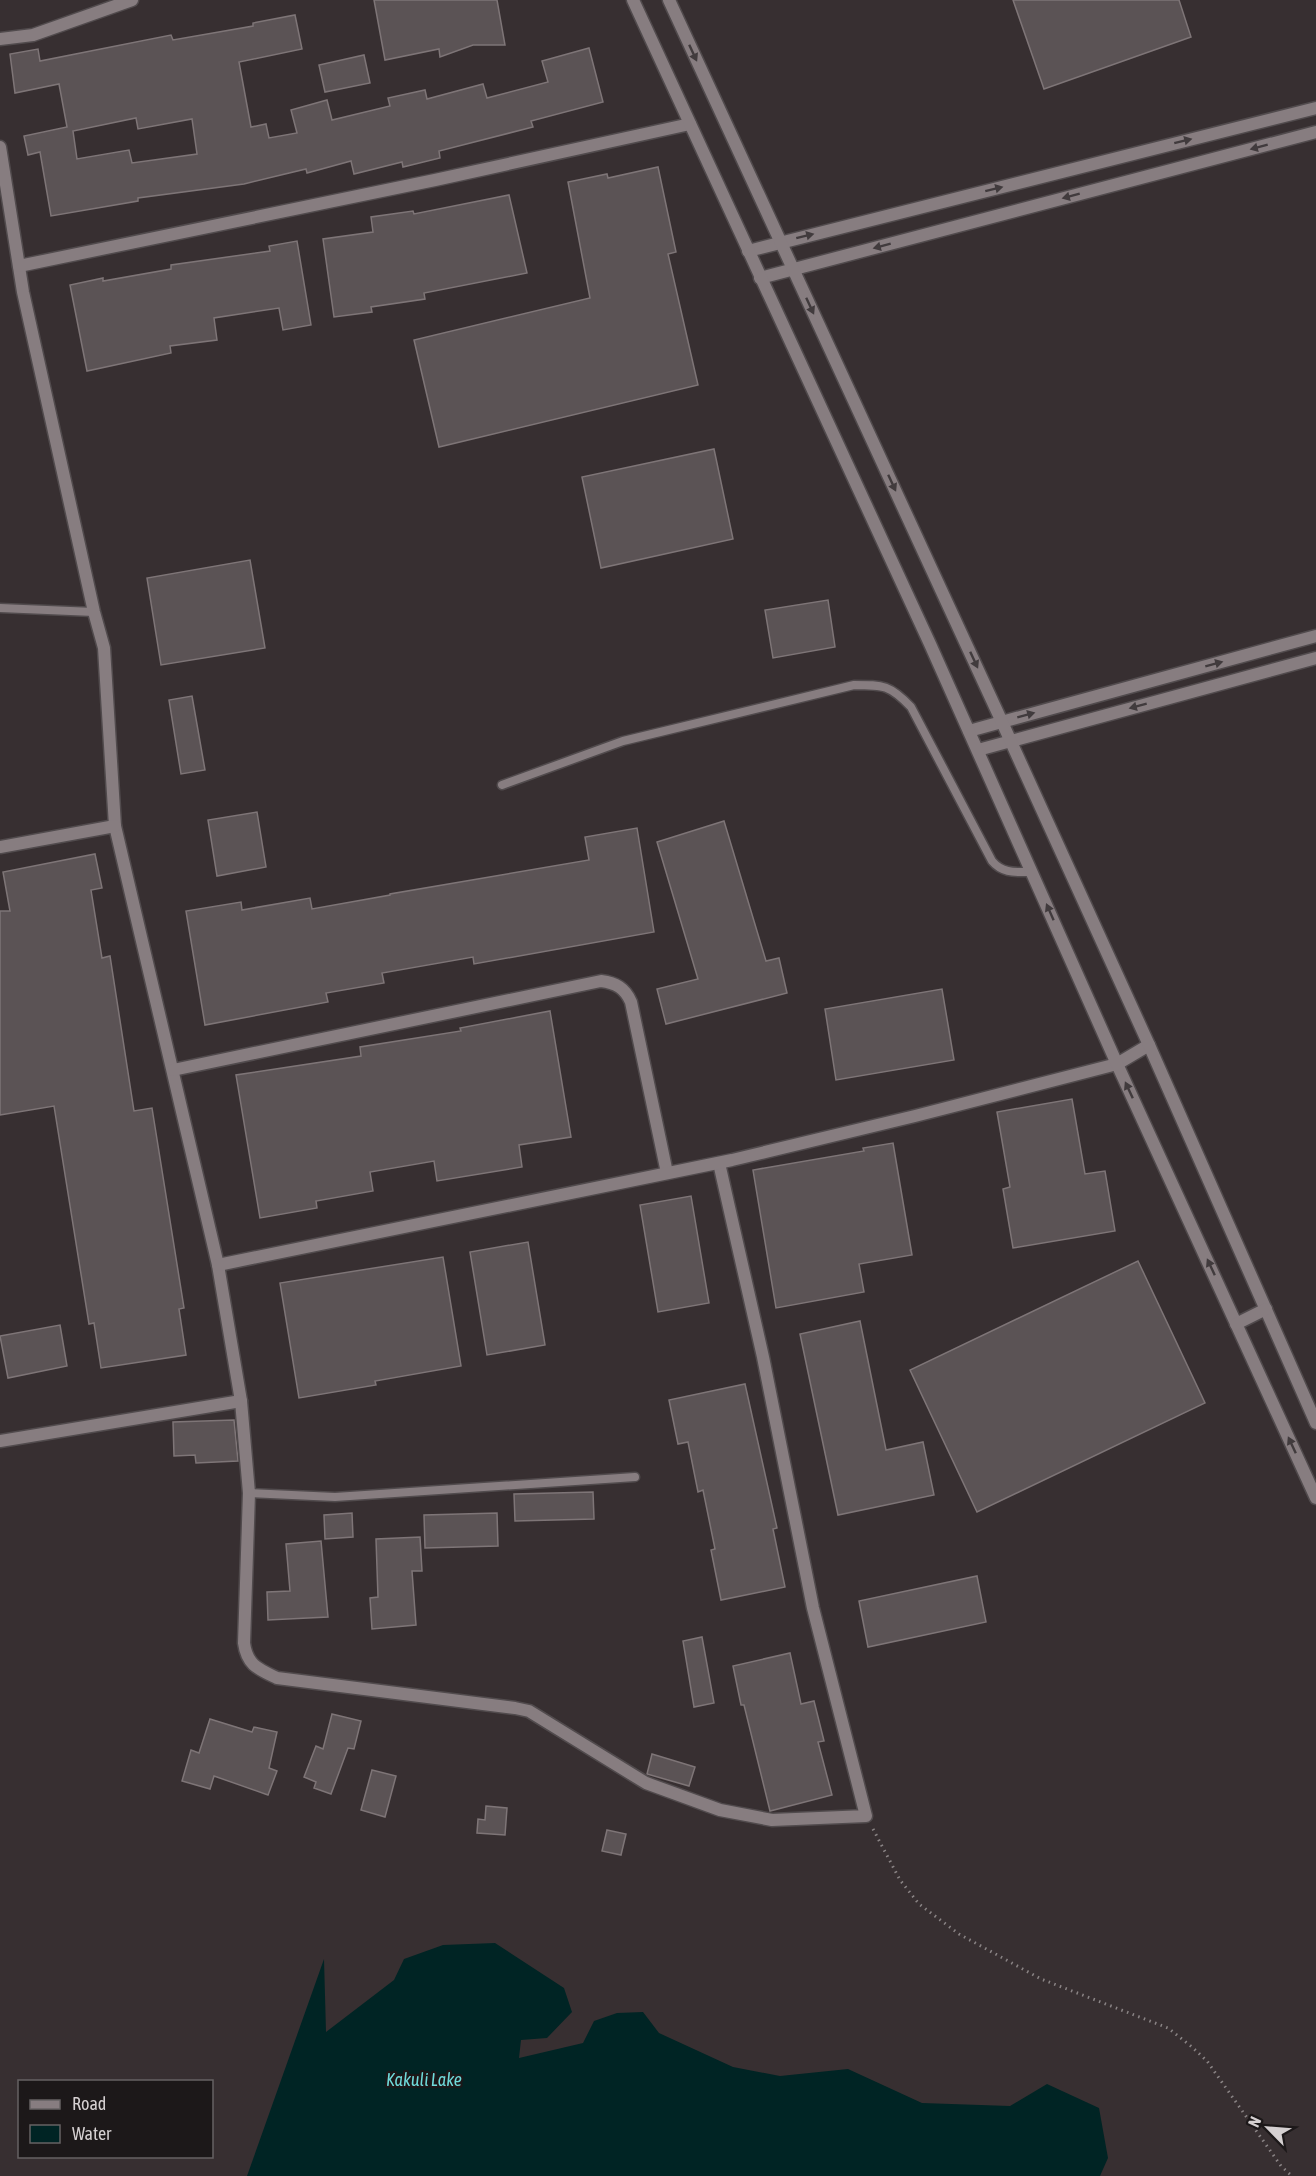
<svg xmlns="http://www.w3.org/2000/svg" width="1316" height="2176" font-family="'Asap Condensed',sans-serif">
  <rect width="100%" height="100%" fill="#372f31"/>
  <path fill="#002424" d="M495 1943 564 1988 572 2012 547 2038 521 2040 519 2058 583 2043 594 2021 617 2013 643 2012 659 2033 733 2067 780 2076 848 2069 922 2103 1010 2106 1047 2084 1099 2108 1108 2158 1100 2176H247L324 1959 326 2032 394 1980 404 1959 443 1945Z"/>
  <g fill="#5b5355" stroke="#7e7577" stroke-width="1.5" fill-rule="evenodd">
    <path d="M374 0H497L505 45H473L440 57 439 49 385 60Z"/>
    <path d="M1013 0H1179L1191 37 1044 89Z"/>
    <path d="M295 15 302 49 239 62 251 127 266 124 269 138 297 133 291 110 327 100 332 120 390 106 388 98 425 90 427 99 483 84 487 98 548 82 542 61 589 48 603 102 531 121 533 127 439 151 440 158 403 167 402 162 354 174 351 161 307 173 306 169 244 184 138 198V201L51 216 40 152 28 155 24 136 67 127 59 84 15 93 10 54 38 49 40 61 171 35 173 40 253 26V23ZM136 118 138 129 192 119 197 154 132 163 129 150 77 159 73 131Z"/>
    <path d="M364 55 370 83 325 92 319 65Z"/>
    <path d="M658 167 676 252 668 254 698 385 439 447 414 340 590 298 568 182 607 174 608 178Z"/>
    <path d="M509 195 527 273 424 293 425 299 371 307 372 312 334 317 323 239 373 232 371 217 413 211 414 214Z"/>
    <path d="M297 241 311 325 283 330 279 308 214 318 217 340 170 346 171 353 87 371 70 285 103 278V281L171 269V265L270 251 269 246Z"/>
    <path d="M714 449 733 539 601 568 582 477Z"/>
    <path d="M250 560 265 648 161 665 147 578Z"/>
    <path d="M828 600 835 647 773 658 765 610Z"/>
    <path d="M192 696 205 770 181 774 169 700Z"/>
    <path d="M257 812 266 867 217 876 208 820Z"/>
    <path d="M724 821 766 961 779 958 787 993 666 1024 657 989 698 979 657 842Z"/>
    <path d="M637 828 654 932 474 964 473 957 382 973 384 983 326 993 328 1002 205 1025 186 911 241 902 242 910 310 898 312 909 390 895V894L589 860 585 837Z"/>
    <path d="M95 854 102 888 91 890 102 958 110 956 134 1111 152 1108 184 1308 179 1309 186 1355 101 1368 94 1323 89 1324 54 1106 0 1115V911H10L3 872Z"/>
    <path d="M942 989 954 1060 836 1080 825 1009Z"/>
    <path d="M550 1011 571 1137 519 1145 522 1167 437 1181 434 1161 370 1172 373 1191 316 1201 317 1208 260 1218 236 1075 361 1056 360 1047 461 1031 460 1028Z"/>
    <path d="M1072 1099 1085 1174 1105 1171 1115 1231 1013 1248 1003 1189 1010 1187 997 1112Z"/>
    <path d="M893 1143 912 1255 859 1264 864 1292 776 1308 753 1170 864 1151 863 1148Z"/>
    <path d="M691 1196 709 1303 658 1312 640 1205Z"/>
    <path d="M528 1242 545 1345 487 1355 470 1252Z"/>
    <path d="M443 1257 461 1366 375 1381 376 1385 299 1398 280 1283Z"/>
    <path d="M1138 1261 1205 1403 977 1512 910 1370Z"/>
    <path d="M860 1321 886 1450 923 1442 934 1495 838 1515 800 1334Z"/>
    <path d="M60 1325 67 1366 8 1378 0 1336Z"/>
    <path d="M745 1384 777 1528 773 1529 785 1587 721 1600 711 1550 715 1549 703 1490 698 1492 688 1442 678 1444 669 1400Z"/>
    <path d="M234 1420 238 1461 196 1463 195 1455 174 1456 173 1422Z"/>
    <path d="M593 1492 594 1519 515 1521 514 1494Z"/>
    <path d="M352 1513 353 1537 325 1539 324 1515Z"/>
    <path d="M497 1513 498 1546 425 1548 424 1515Z"/>
    <path d="M420 1537 422 1571H412L416 1625 372 1629 370 1598 378 1597 376 1539Z"/>
    <path d="M321 1541 328 1617 268 1620 267 1592 290 1591 286 1544Z"/>
    <path d="M977 1576 986 1622 868 1647 859 1601Z"/>
    <path d="M702 1637 714 1703 694 1707 683 1641Z"/>
    <path d="M790 1653 801 1704 814 1701 824 1741 818 1742 832 1795 770 1811 744 1705H741L733 1666Z"/>
    <path d="M332 1714 361 1721 354 1749 348 1748 331 1794 314 1788 316 1782 304 1777 316 1746 323 1749Z"/>
    <path d="M210 1719 252 1732 254 1727 277 1732 269 1768 277 1771 268 1795 214 1776 210 1789 182 1781 191 1750 199 1753Z"/>
    <path d="M652 1754 695 1767 689 1786 647 1774Z"/>
    <path d="M372 1770 396 1776 385 1817 361 1810Z"/>
    <path d="M486 1806 507 1808 505 1835 477 1833 478 1819 485 1820Z"/>
    <path d="M607 1830 626 1834 621 1855 602 1851Z"/>
  </g>
  <g fill="none" stroke-linecap="round" stroke-linejoin="round">
    <defs>
      <g id="service">
        <path d="M0 608 94 612"/>
        <path d="M502 785 623 741 854 685C884 685 890 685 911 707L992 861C1003 874 1016 872 1032 872"/>
        <path d="M249 1493 335 1497 635 1477"/>
      </g>
      <g id="minor">
        <path d="M0 39 33 35 132 0"/>
        <path d="M0 147 23 292 94 612 104 648 115 826 218 1265 241 1401 249 1493 244 1643C247 1665 258 1669 277 1678L515 1708 529 1711 646 1783 720 1810 772 1820 866 1816 813 1608 763 1357 719 1163"/>
        <path d="M748 251 1316 108"/>
        <path d="M19 266 435 180 690 124"/>
        <path d="M760 278 1316 132"/>
        <path d="M969 731 1316 636"/>
        <path d="M978 750 1316 658"/>
        <path d="M0 847 115 826"/>
        <path d="M173 1070 601 981C616 983 625 988 631 1002L667 1173"/>
        <path d="M218 1265 732 1160 915 1116 1117 1064 1149 1045"/>
        <path d="M0 1441 241 1401"/>
      </g>
      <g id="tertiary">
        <path d="M633 0 930 644 1117 1064 1316 1498"/>
        <path d="M669 0 1002 722 1149 1045 1316 1423"/>
        <path d="M1236 1324 1266 1309"/>
      </g>
    </defs>
    <use href="#service" stroke="#514b4d" stroke-width="11"/>
    <use href="#minor" stroke="#514b4d" stroke-width="15"/>
    <use href="#tertiary" stroke="#514b4d" stroke-width="15"/>
    <path stroke="#8a8485" stroke-width="3" stroke-dasharray="1.5 4.5" stroke-linecap="butt" d="M873 1829 900 1880 919 1904 959 1934 1041 1979 1168 2028 1192 2047 1207 2061 1281 2166 1292 2176"/>
    <use href="#service" stroke="#877d80" stroke-width="8"/>
    <use href="#minor" stroke="#877d80" stroke-width="12"/>
    <use href="#tertiary" stroke="#877d80" stroke-width="12"/>
  </g>
  <defs><path id="oneway-solid" d="M-6-.8H1V-3.2L6.5 0L1 3.2V.8H-6Z" transform="scale(1.5)"/></defs>
  <g fill="#413b3d">
    <use href="#oneway-solid" transform="translate(693 53) rotate(65)"/>
    <use href="#oneway-solid" transform="translate(1183 141) rotate(-14)"/>
    <use href="#oneway-solid" transform="translate(1259 147) rotate(165)"/>
    <use href="#oneway-solid" transform="translate(994 189) rotate(-14)"/>
    <use href="#oneway-solid" transform="translate(1071 196) rotate(165)"/>
    <use href="#oneway-solid" transform="translate(805 236) rotate(-14)"/>
    <use href="#oneway-solid" transform="translate(882 246) rotate(165)"/>
    <use href="#oneway-solid" transform="translate(810 306) rotate(65)"/>
    <use href="#oneway-solid" transform="translate(892 483) rotate(65)"/>
    <use href="#oneway-solid" transform="translate(974 660) rotate(65)"/>
    <use href="#oneway-solid" transform="translate(1214 664) rotate(-15)"/>
    <use href="#oneway-solid" transform="translate(1138 706) rotate(165)"/>
    <use href="#oneway-solid" transform="translate(1026 715) rotate(-15)"/>
    <use href="#oneway-solid" transform="translate(1050 912) rotate(-114)"/>
    <use href="#oneway-solid" transform="translate(1129 1090) rotate(-115)"/>
    <use href="#oneway-solid" transform="translate(1211 1267) rotate(-115)"/>
    <use href="#oneway-solid" transform="translate(1292 1445) rotate(-115)"/>
  </g>
  <g text-anchor="middle" dominant-baseline="central" stroke-width="4.5" stroke-linejoin="round" paint-order="stroke">
    <g font-size="18" font-style="italic" fill="#6fdbdb" stroke="#1c1819">
      <text x="424" y="2079">Kakuli Lake</text>
    </g>
  </g>
  <rect x="18" y="2080" width="195" height="78" fill="#1c1819" stroke="#666263" stroke-width="1.5"/>
  <rect x="30" y="2100" width="30" height="9" fill="#877d80" stroke="#666263" stroke-width="1.5"/>
  <text x="72" y="2110" font-size="18" fill="#d5d0d1">Road</text>
  <rect x="30" y="2125" width="30" height="18" fill="#002424" stroke="#666263" stroke-width="1.5"/>
  <text x="72" y="2140" font-size="18" fill="#d5d0d1">Water</text>
  <g transform="translate(1268 2128) rotate(295)" stroke="#1c1819" stroke-width="4.5" paint-order="stroke">
  <path d="M0-4.5L10 22L0 15L-10 22Z" fill="#d5d0d1"/>
  <text y="-9" font-size="16" font-weight="bold" text-anchor="middle" fill="#d5d0d1">N</text>
  </g>
</svg>
